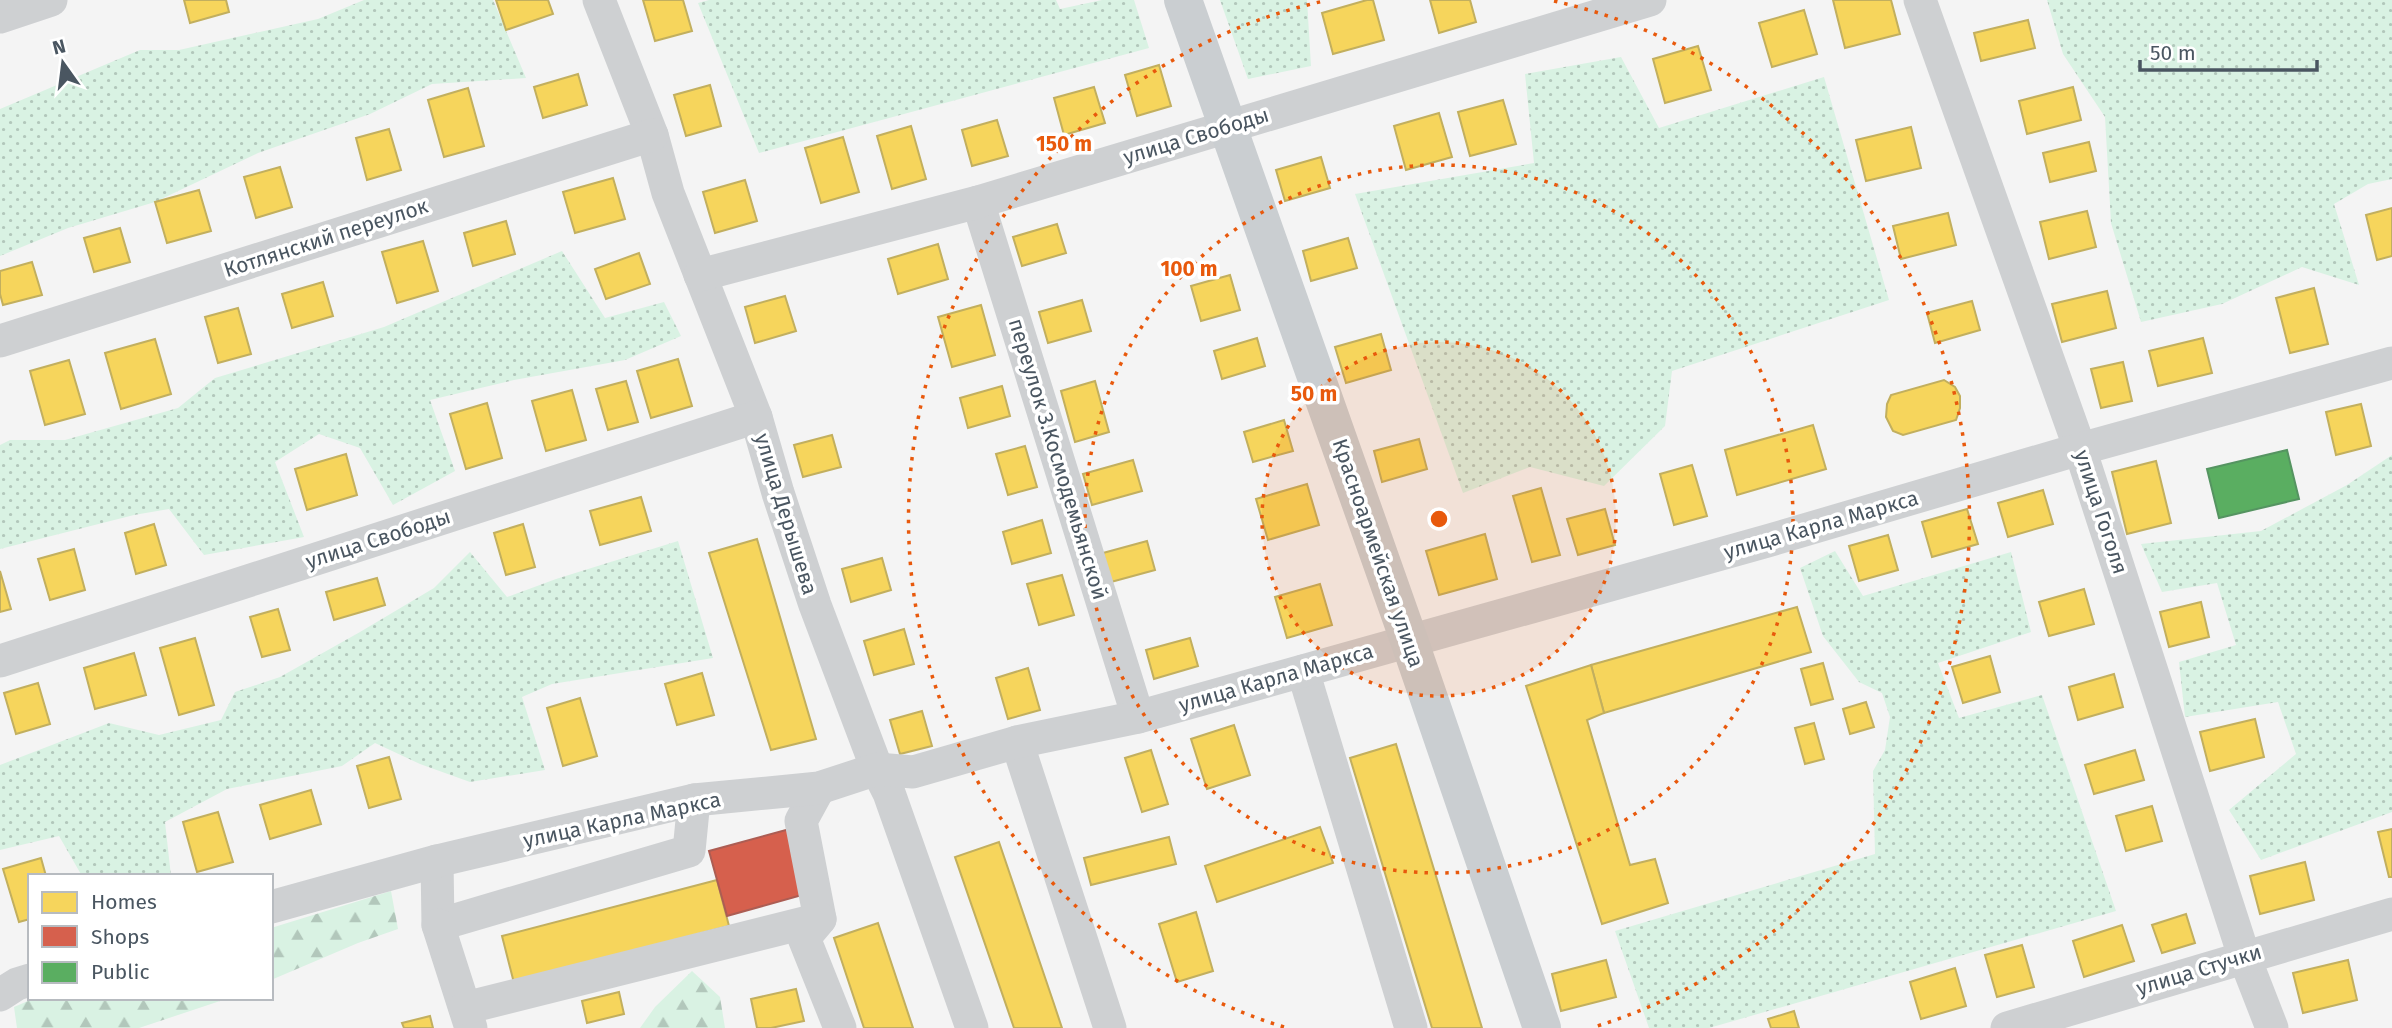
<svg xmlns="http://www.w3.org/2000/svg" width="2392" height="1028" font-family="'Fira Sans',sans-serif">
  <defs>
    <pattern id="grass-dots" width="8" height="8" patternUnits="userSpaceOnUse" patternTransform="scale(1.75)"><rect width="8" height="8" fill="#d9f2e3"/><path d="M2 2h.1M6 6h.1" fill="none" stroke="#b2c7bb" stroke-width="1.8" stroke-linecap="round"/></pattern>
    <pattern id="forest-firs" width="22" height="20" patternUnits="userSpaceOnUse" patternTransform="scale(1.75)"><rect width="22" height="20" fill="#d9f2e3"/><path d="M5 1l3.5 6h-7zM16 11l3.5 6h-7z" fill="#b2c7bb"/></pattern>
  </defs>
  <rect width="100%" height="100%" fill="#f4f4f4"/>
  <g fill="url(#grass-dots)">
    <path d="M364 0H493L526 78 432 84 370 114 258 153 155 202 68 228 0 256V109L140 50H179L318 19Z"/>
    <path d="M709 0H1056L1060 9 1102 0H1134L1149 48 759 153 698 3Z"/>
    <path d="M1220 0H1307L1311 66 1248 79Z"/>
    <path d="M2047 0H2392V179L2368 184 2334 204 2359 285 2302 267 2222 304 2141 322 2111 223 2105 117 2063 54Z"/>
    <path d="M1621 57 1659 128 1824 77 1889 300 1672 371 1665 426 1604 486 1530 467 1463 493 1355 194 1534 163 1525 74Z"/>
    <path d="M562 251 605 318 664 302 681 336 625 360 514 380 430 400 455 471 393 505 360 448 319 434 275 462 304 537 204 555 169 509 134 515 0 549V445L10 440H65L178 408 215 378 384 327Z"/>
    <path d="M2392 455V812L2261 860 2229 810 2296 754 2278 702 2185 717 2179 662 2236 645 2217 583 2162 592 2141 544 2261 531 2347 485Z"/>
    <path d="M678 541 713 658 552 684 522 697 545 770 470 782 420 764 375 743 342 766 227 789 165 822 171 876H82L59 836 0 850V765L109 723 159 735 221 720 235 692 280 677 360 632 434 588 470 552 507 597 556 579Z"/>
    <path d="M1835 551 1863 596 2011 552 2031 632 1938 663 1959 718 2042 695 2116 911 1709 1028H1649L1615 931 1875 854 1873 771 1885 750 1890 717 1882 693 1859 682 1823 636 1800 568Z"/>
  </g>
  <g fill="url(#forest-firs)">
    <path d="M391 891 398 929 358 943 271 980V928Z"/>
    <path d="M692 971 720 997 725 1028H640L655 1007Z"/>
    <path d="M35 998H229L139 1028H17L14 1007Z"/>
  </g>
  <g fill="#f6d55c" stroke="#c2af5e" stroke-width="2">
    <path d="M184 0H226L229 12 190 23Z"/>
    <path d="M496 0H548L553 14 506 30Z"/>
    <path d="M643 0H683L692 31 655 41Z"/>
    <path d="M1367 0H1373L1384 40 1333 54 1322 13Z"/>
    <path d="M1430 0H1470L1476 22 1439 33Z"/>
    <path d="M1833 0H1891L1900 34 1845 48Z"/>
    <path d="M1804 10 1817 54 1772 67 1759 23Z"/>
    <path d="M2028 20 2035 48 1981 61 1974 33Z"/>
    <path d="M1698 46 1711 90 1665 103 1653 59Z"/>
    <path d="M1159 65 1171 106 1137 116 1125 75Z"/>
    <path d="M578 74 587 105 543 118 534 87Z"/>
    <path d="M710 85 721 126 686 136 674 95Z"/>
    <path d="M1094 87 1105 123 1064 135 1054 98Z"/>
    <path d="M2073 87 2081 120 2027 134 2019 101Z"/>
    <path d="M468 88 484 146 444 157 428 100Z"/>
    <path d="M1503 100 1516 144 1470 156 1458 112Z"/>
    <path d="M1439 113 1452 157 1406 170 1394 126Z"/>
    <path d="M997 120 1008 156 972 166 962 130Z"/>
    <path d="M911 126 926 179 892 189 877 136Z"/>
    <path d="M1911 127 1921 168 1866 181 1856 140Z"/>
    <path d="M389 129 401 170 367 180 356 138Z"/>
    <path d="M843 137 859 192 821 203 805 148Z"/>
    <path d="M2089 142 2096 171 2050 182 2043 153Z"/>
    <path d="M1321 157 1330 188 1285 201 1276 170Z"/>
    <path d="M280 167 292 207 256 218 244 177Z"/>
    <path d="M613 178 625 219 575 233 563 192Z"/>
    <path d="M745 180 757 221 715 233 703 192Z"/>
    <path d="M199 190 211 231 167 243 155 202Z"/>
    <path d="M2392 208V256L2377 260 2366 215Z"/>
    <path d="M2087 211 2096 247 2049 259 2040 222Z"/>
    <path d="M1948 213 1956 245 1901 259 1893 226Z"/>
    <path d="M506 221 515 254 473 266 464 233Z"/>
    <path d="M1057 224 1066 253 1022 266 1013 237Z"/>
    <path d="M120 228 130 262 94 272 84 238Z"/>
    <path d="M1348 238 1357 268 1311 281 1303 251Z"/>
    <path d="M423 241 438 291 397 303 382 252Z"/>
    <path d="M938 244 948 279 898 294 888 259Z"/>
    <path d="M639 253 650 284 606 299 595 269Z"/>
    <path d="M32 262 42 295 3 305 0 294V271Z"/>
    <path d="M1230 275 1240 310 1201 321 1191 286Z"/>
    <path d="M323 282 333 316 292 328 282 294Z"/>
    <path d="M2314 288 2328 344 2290 353 2276 298Z"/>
    <path d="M2107 291 2116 328 2062 342 2052 304Z"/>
    <path d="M785 296 796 331 755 343 745 307Z"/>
    <path d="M1082 300 1091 331 1048 343 1039 312Z"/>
    <path d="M1972 301 1980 330 1935 343 1927 313Z"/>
    <path d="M981 305 995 355 952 367 938 317Z"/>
    <path d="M238 308 251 354 218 363 205 317Z"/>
    <path d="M1381 334 1391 370 1346 383 1335 347Z"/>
    <path d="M1257 338 1265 366 1222 379 1214 351Z"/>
    <path d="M2203 338 2212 373 2158 386 2149 351Z"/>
    <path d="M155 339 171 394 121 409 105 353Z"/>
    <path d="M678 359 692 406 651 418 637 371Z"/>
    <path d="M69 360 85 414 45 425 30 371Z"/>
    <path d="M2123 362 2132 401 2101 408 2091 369Z"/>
    <path d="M1944 380 1955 387 1960 396V408L1956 420 1903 435 1893 431 1886 417 1887 404 1891 395Z"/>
    <path d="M626 381 638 422 608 430 596 389Z"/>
    <path d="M1095 381 1109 432 1075 442 1061 391Z"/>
    <path d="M1002 386 1010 416 968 428 960 398Z"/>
    <path d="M572 390 586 440 546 451 532 401Z"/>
    <path d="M487 403 502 458 466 469 450 414Z"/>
    <path d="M2361 404 2371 446 2336 455 2326 412Z"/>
    <path d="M1284 420 1293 451 1253 462 1244 432Z"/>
    <path d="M1813 425 1826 469 1737 495 1725 450Z"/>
    <path d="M832 435 841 467 803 477 794 445Z"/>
    <path d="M1419 439 1427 469 1382 482 1374 451Z"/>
    <path d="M1025 446 1037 487 1008 495 996 454Z"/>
    <path d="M346 454 357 495 307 510 295 469Z"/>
    <path d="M1133 460 1142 491 1092 505 1083 474Z"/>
    <path d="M2156 461 2171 523 2127 534 2112 472Z"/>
    <path d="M1692 465 1707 516 1674 525 1660 474Z"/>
    <path d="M1307 484 1319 525 1268 540 1256 499Z"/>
    <path d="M1541 488 1560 555 1532 562 1513 496Z"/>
    <path d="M2043 490 2053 524 2008 537 1998 503Z"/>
    <path d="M641 497 651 531 600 545 590 511Z"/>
    <path d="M1605 509 1615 545 1578 555 1567 519Z"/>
    <path d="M1967 509 1978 544 1932 557 1922 522Z"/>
    <path d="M1042 520 1051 553 1012 564 1003 532Z"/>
    <path d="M154 524 166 565 136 574 125 533Z"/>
    <path d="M523 524 535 567 506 575 494 533Z"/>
    <path d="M1485 534 1497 579 1439 595 1426 551Z"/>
    <path d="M1888 535 1898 570 1859 581 1849 546Z"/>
    <path d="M757 539 816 739 771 750 709 553Z"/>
    <path d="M1147 541 1155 570 1111 582 1103 553Z"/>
    <path d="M74 549 85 590 50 600 38 559Z"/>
    <path d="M882 558 891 590 851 602 842 569Z"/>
    <path d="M0 571 11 609 0 612Z"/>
    <path d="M1062 575 1074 615 1039 625 1027 584Z"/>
    <path d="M377 578 385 605 334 620 326 592Z"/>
    <path d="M1320 584 1332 625 1287 638 1275 597Z"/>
    <path d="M2084 589 2094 624 2049 636 2039 602Z"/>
    <path d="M2201 602 2209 637 2169 647 2160 612Z"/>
    <path d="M1797 607 1811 652 1604 713 1591 665Z"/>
    <path d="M278 609 290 650 262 657 250 617Z"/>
    <path d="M904 629 914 664 874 675 864 641Z"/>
    <path d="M195 638 214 705 179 715 160 648Z"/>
    <path d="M1190 638 1198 666 1154 679 1146 650Z"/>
    <path d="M134 653 146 695 95 709 84 668Z"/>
    <path d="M1990 656 2000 692 1963 703 1952 667Z"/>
    <path d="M1823 663 1833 699 1811 705 1801 669Z"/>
    <path d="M1591 665 1604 713 1587 720 1630 865 1655 859 1668 903 1602 924 1526 686Z"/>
    <path d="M1028 668 1040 710 1008 719 996 678Z"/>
    <path d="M702 673 714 715 677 725 665 684Z"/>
    <path d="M2114 674 2123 707 2078 720 2069 687Z"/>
    <path d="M38 683 50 724 16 734 4 693Z"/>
    <path d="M580 698 597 756 563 766 547 708Z"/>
    <path d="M1866 702 1874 727 1850 734 1843 709Z"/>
    <path d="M922 711 932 746 900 754 890 720Z"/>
    <path d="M2255 719 2264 757 2210 771 2200 732Z"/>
    <path d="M1814 723 1824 759 1805 764 1795 728Z"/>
    <path d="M1234 725 1250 775 1207 789 1191 739Z"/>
    <path d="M1396 744 1482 1028H1432L1350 758Z"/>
    <path d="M1151 750 1168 804 1142 812 1125 758Z"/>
    <path d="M2135 750 2144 780 2094 794 2085 765Z"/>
    <path d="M389 757 401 799 369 808 357 766Z"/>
    <path d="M311 790 321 824 270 839 260 805Z"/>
    <path d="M2152 806 2162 841 2126 851 2116 816Z"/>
    <path d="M218 812 233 862 197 872 183 822Z"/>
    <path d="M1320 827 1333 863 1217 902 1205 866Z"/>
    <path d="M2392 829V877H2389L2378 832Z"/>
    <path d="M1169 837 1176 864 1091 885 1084 858Z"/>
    <path d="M999 842 1053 1001 1062 1028H1014L955 857Z"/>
    <path d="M41 858 46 876H30V919L19 922 3 869Z"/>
    <path d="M2305 862 2314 900 2260 914 2250 876Z"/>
    <path d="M717 880 729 926 514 983 502 936Z"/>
    <path d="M1196 912 1213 971 1177 982 1159 924Z"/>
    <path d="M2186 914 2195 943 2162 953 2152 925Z"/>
    <path d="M878 923 913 1028H864L834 938Z"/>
    <path d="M2122 925 2134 961 2084 977 2073 941Z"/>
    <path d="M2022 945 2034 987 1997 997 1985 955Z"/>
    <path d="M1606 960 1616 997 1561 1011 1552 974Z"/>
    <path d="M2348 960 2357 1000 2303 1013 2293 973Z"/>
    <path d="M1955 968 1966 1006 1921 1019 1910 982Z"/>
    <path d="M796 989 804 1021 771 1028H757L751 999Z"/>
    <path d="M619 992 624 1014 587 1023 582 1001Z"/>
    <path d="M1794 1011 1799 1028H1771L1768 1019Z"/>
    <path d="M430 1016 433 1028H404L402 1023Z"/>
  </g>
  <path fill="#d6604d" stroke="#ac5d53" stroke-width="2" d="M797 827 816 891 727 916 709 851Z"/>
  <path fill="#5aae61" stroke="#559461" stroke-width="2" d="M2287 450 2299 499 2219 518 2207 469Z"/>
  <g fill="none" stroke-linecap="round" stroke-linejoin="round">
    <g stroke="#ced0d2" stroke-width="33">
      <path d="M599 0 652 135 668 193 756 417 778 493 815 605 877 769 889 793 972 1028"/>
      <path d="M1920 0 2080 449 2244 956 2272 1028"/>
      <path d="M0 17 51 0"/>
      <path d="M978 202 1138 717"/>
      <path d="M700 275 978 202 1650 0"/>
      <path d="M0 341 652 135"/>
      <path d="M0 661 756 417"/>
      <path d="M1303 671 1411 1028"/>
      <path d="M1017 742 1110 1028"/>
      <path d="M819 788 801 821 820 919 804 938 840 1028"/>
      <path d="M437 861 438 925 689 851 694 800"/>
      <path d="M271 907 437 861 694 800 819 788 877 769 913 772 1017 742 1138 717 1767 541 2080 449 2392 363"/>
      <path d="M438 925 471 1028"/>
      <path d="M0 995 17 984 30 980"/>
      <path d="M465 1008 820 919"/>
      <path d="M2007 1028 2392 914"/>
    </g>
    <path stroke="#caced1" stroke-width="38" d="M1183 0 1409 640 1542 1028"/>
  </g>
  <circle cx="1439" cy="519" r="177" fill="#e8590c" fill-opacity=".12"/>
  <g fill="none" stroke="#e8590c" stroke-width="3.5" stroke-dasharray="3.5 7">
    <circle cx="1439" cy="519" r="177"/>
    <circle cx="1439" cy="519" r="354"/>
    <path d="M1284 1027A531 531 0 0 1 1324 1M1554 1A531 531 0 0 1 1594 1027"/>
  </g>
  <g text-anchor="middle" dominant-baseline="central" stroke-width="7" stroke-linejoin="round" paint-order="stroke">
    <g font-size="21" fill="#4a5661" stroke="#fff">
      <text transform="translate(1196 136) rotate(-17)">улица Свободы</text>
      <text transform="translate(326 238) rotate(-18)">Котлянский переулок</text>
      <text transform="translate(1058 459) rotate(73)">переулок З.Космодемьянской</text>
      <text transform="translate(2101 512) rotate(72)">улица Гоголя</text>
      <text transform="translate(786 514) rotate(73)">улица Дерышева</text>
      <text transform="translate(1821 525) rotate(-16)">улица Карла Маркса</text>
      <text transform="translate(378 539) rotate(-18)">улица Свободы</text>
      <text transform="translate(1378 553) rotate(71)">Красноармейская улица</text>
      <text transform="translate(1276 678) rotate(-16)">улица Карла Маркса</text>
      <text transform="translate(622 820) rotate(-12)">улица Карла Маркса</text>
      <text transform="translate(2199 970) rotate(-17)">улица Стучки</text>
    </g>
  </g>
  <circle cx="1439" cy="519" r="10" fill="#e8590c" stroke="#fff" stroke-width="3.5"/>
  <g font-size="21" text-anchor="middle" font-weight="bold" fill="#e8590c" stroke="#fff" stroke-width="7" stroke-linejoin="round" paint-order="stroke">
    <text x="1064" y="151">150 m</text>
    <text x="1189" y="276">100 m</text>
    <text x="1314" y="401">50 m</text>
  </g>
  <rect x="28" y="874" width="245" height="126" fill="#ffffff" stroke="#b7bbc0" stroke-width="2"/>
  <rect x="42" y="892" width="35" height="21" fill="#f6d55c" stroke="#b7bbc0" stroke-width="2"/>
  <text x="91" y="909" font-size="21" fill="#4a5661">Homes</text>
  <rect x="42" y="926" width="35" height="21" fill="#d6604d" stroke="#b7bbc0" stroke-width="2"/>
  <text x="91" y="944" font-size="21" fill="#4a5661">Shops</text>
  <rect x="42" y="962" width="35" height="21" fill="#5aae61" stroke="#b7bbc0" stroke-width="2"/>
  <text x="91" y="979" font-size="21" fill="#4a5661">Public</text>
  <g transform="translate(63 63) rotate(346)" stroke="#ffffff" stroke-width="5" paint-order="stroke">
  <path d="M0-5L12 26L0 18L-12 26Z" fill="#4a5661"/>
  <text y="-10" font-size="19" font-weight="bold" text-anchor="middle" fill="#4a5661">N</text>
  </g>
  <path d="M2140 60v10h177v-10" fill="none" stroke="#4a5661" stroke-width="3.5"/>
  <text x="2150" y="60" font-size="21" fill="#4a5661" stroke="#ffffff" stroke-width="5" paint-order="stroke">50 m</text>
</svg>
